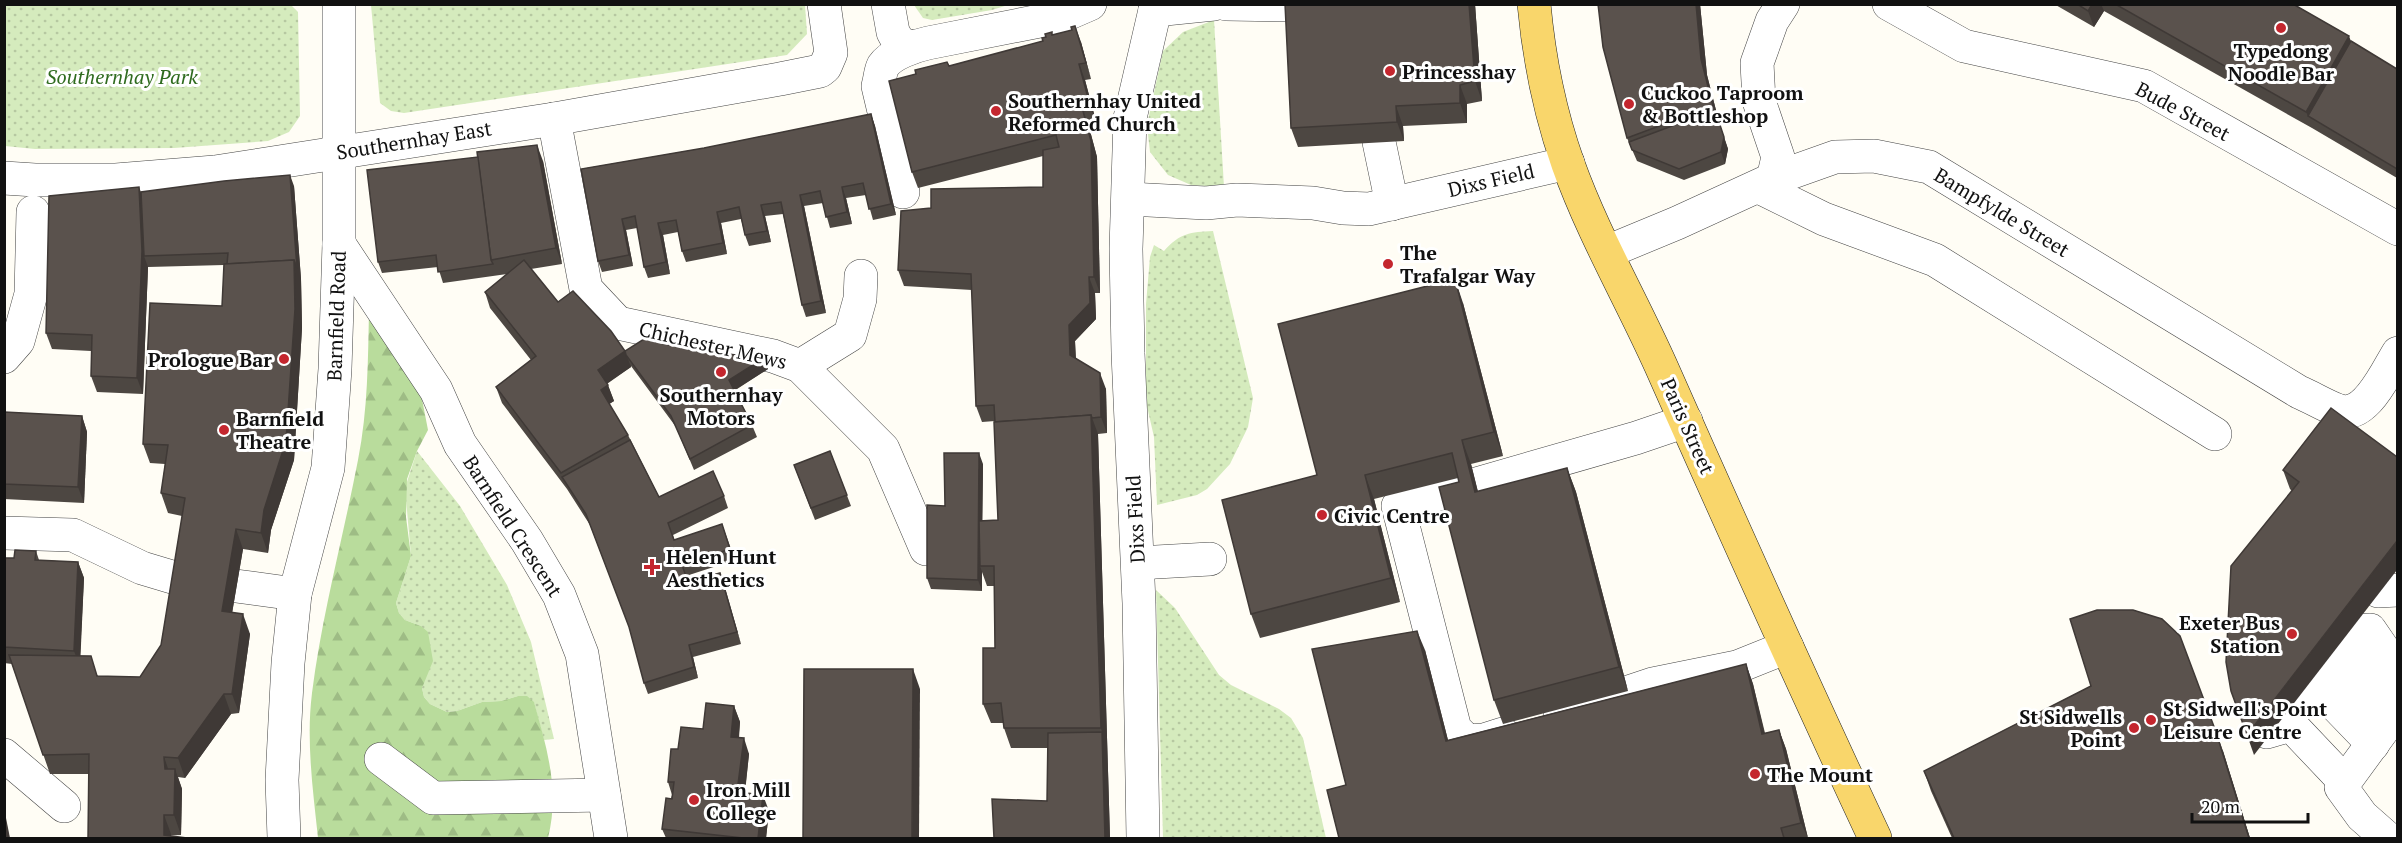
<svg xmlns="http://www.w3.org/2000/svg" width="2402" height="843" font-family="'PT Serif',serif">
  <defs>
    <pattern id="grass-dots" width="8" height="8" patternUnits="userSpaceOnUse" patternTransform="scale(1.5)"><rect width="8" height="8" fill="#d5ebbd"/><path d="M2 2h.1M6 6h.1" fill="none" stroke="#b6c8a1" stroke-width="1.8" stroke-linecap="round"/></pattern>
    <pattern id="forest-firs" width="22" height="20" patternUnits="userSpaceOnUse" patternTransform="scale(1.5)"><rect width="22" height="20" fill="#b9dc9c"/><path d="M5 1l3.5 6h-7zM16 11l3.5 6h-7z" fill="#9ebc85"/></pattern>
  </defs>
  <rect width="100%" height="100%" fill="#fffdf5"/>
  <g fill="url(#grass-dots)">
    <path d="M291 5 298 12 300 116 289 132 268 141 174 148 35 149 5 146V5Z"/>
    <path d="M371 5H805L807 34 787 55 404 113 391 111 380 103Z"/>
    <path d="M914 5V4L1008 5 992 10 932 20 923 18Z"/>
    <path d="M1214 20 1224 187 1191 185 1168 175 1150 152 1147 125 1163 51 1183 32Z"/>
    <path d="M1213 231 1253 398 1248 427 1230 464 1207 489 1197 495 1157 505 1154 437 1146 402V304L1150 257 1154 245 1164 251C1180 233 1190 232 1213 231Z"/>
    <path d="M417 451 460 506 507 585 531 642 554 739 544 740 534 703 518 696 501 701 482 702 457 711 447 712 430 704 424 697 422 688 424 678 421 626 405 620 399 613 396 603 411 556 405 488Z"/>
    <path d="M1156 590 1175 608 1219 675 1231 685 1279 709 1291 718 1303 738 1326 838H1163Z"/>
  </g>
  <path fill="url(#forest-firs)" d="M369 310 421 394 428 430 417 451 407 479 406 517 411 556 396 603 399 613 405 620 421 626 428 632 433 661 422 688 424 697 430 704 447 712 457 711 482 702 501 701 518 696H527L534 702C547 749 560 790 548 838H318C313 791 306 741 312 693 322 614 343 538 358 460 368 410 368 359 369 310Z"/>
  <g fill="none" stroke-linecap="round" stroke-linejoin="round">
    <defs>
      <g id="minor">
        <path d="M888 4 893 32 899 43 912 47"/>
        <path d="M1226 4 1291 5"/>
        <path d="M1889 4 1964 46 2144 86 2398 229"/>
        <path d="M1155 10 1214 4"/>
        <path d="M554 119 586 289 618 323 773 356 800 366 883 449 926 549"/>
        <path d="M1379 142 1392 204"/>
        <path d="M4 178 35 180H116L215 172 554 119 780 79 820 71 825 67 831 53 824 4"/>
        <path d="M1773 179 1778 157 1759 101 1757 63 1772 21 1783 4"/>
        <path d="M1759 187 1824 219 1935 260 2215 434"/>
        <path d="M903 192 878 86C880 80 880 72 883 66 891 54 914 46 928 43L1060 17 1090 4"/>
        <path d="M1129 199 1206 203 1237 200 1313 203 1343 208 1369 209 1568 163"/>
        <path d="M339 244 436 390 460 444 527 541 559 595 582 654 611 838"/>
        <path d="M1607 252 1677 223 1773 179 1835 157 1874 156 1929 167 2299 392C2311 397 2324 405 2337 410 2365 422 2386 372 2398 353"/>
        <path d="M4 357 18 341 31 294 33 212"/>
        <path d="M800 366 850 335 860 299 861 276"/>
        <path d="M1476 484 1636 438 1686 421"/>
        <path d="M1463 487 1398 506 1455 729 1467 741 1484 740 1503 734"/>
        <path d="M4 533 73 535 142 568 182 580"/>
        <path d="M1138 563 1210 559"/>
        <path d="M236 586 295 594"/>
        <path d="M2378 591 2398 590"/>
        <path d="M2348 631 2370 630 2398 671"/>
        <path d="M2332 652 2356 649 2398 706"/>
        <path d="M2313 671 2339 669 2386 726"/>
        <path d="M2296 692 2321 690 2373 744"/>
        <path d="M1560 715 1653 684 1737 667 1787 647"/>
        <path d="M2267 732 2291 725 2345 782"/>
        <path d="M4 755 64 806"/>
        <path d="M381 759 433 798 604 795"/>
        <path d="M284 838 282 780 288 663 295 594 328 468 335 369 339 244V4"/>
        <path d="M1143 838 1139 603 1128 353 1126 249 1130 118 1155 10"/>
        <path d="M2387 838 2362 816 2341 787 2398 709"/>
      </g>
      <path id="major" d="M1534 4C1539 59 1550 113 1568 164 1593 234 1631 299 1661 366 1731 524 1802 682 1875 838"/>
    </defs>
    <use href="#minor" stroke="#444" stroke-width="34"/>
    <use href="#major" stroke="#222" stroke-width="34"/>
    <use href="#minor" stroke="#fff" stroke-width="33"/>
    <use href="#major" stroke="#f9d66b" stroke-width="33"/>
  </g>
  <g fill="#4d4742">
    <path d="M1475 4 1482 101 1467 104V123L1403 126 1404 141 1298 147 1291 128Z"/>
    <path d="M1598 4H1700L1707 75 1719 122 1728 149 1725 164 1684 180 1637 161 1627 138Z"/>
    <path d="M2054 4H2293L2351 41 2397 69V178L2312 128 2104 11 2094 27Z"/>
    <path d="M1053 35 1081 42 1091 79 1085 80 1097 125 1089 127 1097 157 1100 293H1095L1096 319 1075 341 1076 358 1106 389 1107 433 1098 434 1110 838H994L1047 801 1048 748H1011L1004 728 1003 723H991L983 704 995 648 994 586H987L982 572V591L931 589 927 578 945 506 983 464 982 521 998 520 995 421 982 422 976 406 972 290 904 286 898 270 931 208 1043 187V156L918 188 912 172 949 66 1043 41Z"/>
    <path d="M871 114 875 126 896 215 873 220 866 195 846 198 852 224 830 228 823 203 804 206 826 313 806 317 802 305 783 214 765 216 771 242 749 246 745 235 741 219 721 223 727 254 686 262 682 251 678 232 663 235 670 274 648 278 644 267 637 228 626 230 633 266 602 272 598 261 581 169 704 148Z"/>
    <path d="M543 161 562 264 531 269 558 302 625 351 691 350 764 358 768 369 734 391 752 425 757 437 694 470 676 427 631 366V367L607 383 614 401 609 404 628 435 659 497 724 496 728 508 673 535 674 540 722 524 735 560 686 576 688 582 720 573 741 644 693 657 698 678 648 694 644 683 630 629 590 525 567 489 502 403 496 387 531 360 490 308 485 292 507 274 443 283 438 267 382 273 378 262Z"/>
    <path d="M294 186 301 279 302 328 294 460 271 530 268 553 243 549 232 613 250 634 239 713 231 714 185 778 178 777 182 789 181 835 88 838 89 774H50L12 664 4 663V558H14L36 551 39 560 78 562 84 578 80 656 98 676 140 677 161 645 182 516 168 513 161 493 165 464 150 463 143 444 222 306 224 265 148 267 143 394 97 392 91 376V351L52 349 46 333 141 192Z"/>
    <path d="M1463 303 1503 456 1471 464 1478 492 1567 468 1576 492 1628 691 1503 724 1494 700 1458 478 1374 499 1400 602 1260 638 1251 614 1317 475Z"/>
    <path d="M2331 408 2254 755 2292 491 2290 489 2283 470Z"/>
    <path d="M4 412 82 416 87 432 84 503 4 499Z"/>
    <path d="M830 451 851 506 815 520 794 465Z"/>
    <path d="M1425 650 1448 740 1746 664 1753 684 1765 733 1779 730 1786 749 1808 838H1339L1346 785Z"/>
    <path d="M2091 686 2223 751 2250 838H1952L1931 791 1924 771Z"/>
    <path d="M734 706 740 722 739 738 749 754 745 793 769 811 766 838H666L662 829 672 795 668 782 678 749Z"/>
  </g>
  <g fill="#3f3936">
    <path d="M1469 4H1475L1482 101 1475 81Z"/>
    <path d="M1696 4H1700L1707 75 1719 122 1728 149 1725 164 1721 152 1724 137 1713 106 1701 59Z"/>
    <path d="M2092 4H2101L2104 11 2094 27 2088 11Z"/>
    <path d="M1075 26 1081 42 1091 79 1086 63Z"/>
    <path d="M2349 36 2355 52 2308 116 2306 112Z"/>
    <path d="M1079 64 1085 80 1097 125 1091 109Z"/>
    <path d="M1460 85 1467 104V123L1460 103Z"/>
    <path d="M1396 106 1403 126 1404 141 1397 122Z"/>
    <path d="M1083 111 1089 127 1097 157 1100 293 1094 277Z"/>
    <path d="M871 114 875 126 896 215 891 204Z"/>
    <path d="M537 145 543 161 562 264 556 248Z"/>
    <path d="M290 175 294 186 301 279 302 328 294 460 271 530 268 553 261 533Z"/>
    <path d="M139 187 145 203 144 256 148 267 143 394 137 378Z"/>
    <path d="M842 187 846 198 852 224 847 212Z"/>
    <path d="M800 195 804 206 826 313 821 301Z"/>
    <path d="M761 205 765 216 771 242 767 231Z"/>
    <path d="M717 212 721 223 727 254 723 243Z"/>
    <path d="M622 219 626 230 633 266 629 255Z"/>
    <path d="M658 223 663 235 670 274 666 262Z"/>
    <path d="M1089 277 1095 293 1096 319 1075 341 1076 371 1070 355 1069 325Z"/>
    <path d="M1455 279 1463 303 1503 456 1494 432Z"/>
    <path d="M625 351 631 367 604 386 598 370Z"/>
    <path d="M764 358 768 369 733 391 729 380Z"/>
    <path d="M1100 373 1106 389 1107 433 1101 417Z"/>
    <path d="M608 385 614 401 606 406 601 390Z"/>
    <path d="M1091 415 1098 434 1110 838H1105L1102 732 1101 728Z"/>
    <path d="M82 416 87 432 84 503 78 487Z"/>
    <path d="M1462 440 1471 464 1484 516 1475 492Z"/>
    <path d="M979 453 983 464 982 566H980L982 572V591L978 580Z"/>
    <path d="M1567 468 1576 492 1628 691 1619 667Z"/>
    <path d="M1365 475 1374 499 1400 602 1391 578Z"/>
    <path d="M236 529 243 549 229 631 222 611Z"/>
    <path d="M2397 541V570L2254 755 2247 735Z"/>
    <path d="M78 562 84 578 80 667 74 651Z"/>
    <path d="M720 573 724 584 741 644 737 632Z"/>
    <path d="M243 614 250 634 239 713 232 694Z"/>
    <path d="M1417 631 1425 650 1453 760 1446 741Z"/>
    <path d="M689 645 693 657 698 678 694 667Z"/>
    <path d="M1746 664 1753 684 1769 753 1762 734Z"/>
    <path d="M913 669 920 689 919 838H912Z"/>
    <path d="M224 694 231 714 185 778 178 758Z"/>
    <path d="M734 706 740 722 737 753 731 737Z"/>
    <path d="M1779 730 1786 749 1808 838 1801 823Z"/>
    <path d="M2216 732 2223 751 2250 838H2249Z"/>
    <path d="M744 738 749 754 743 808 737 792Z"/>
    <path d="M164 757 171 777 165 769Z"/>
    <path d="M175 769 182 789 181 835 174 815Z"/>
    <path d="M763 795 769 811 766 838H758Z"/>
    <path d="M4 808 10 838H7L4 825Z"/>
    <path d="M164 815 171 834V838L164 835Z"/>
  </g>
  <g fill="#5a524d" stroke="#3f3936" stroke-width="1.5">
    <path d="M1285 4H1469L1475 81 1460 85V103L1396 106 1397 122 1291 128Z"/>
    <path d="M1598 4H1696L1701 59 1713 106 1627 138 1603 47Z"/>
    <path d="M2077 4H2092L2088 11Z"/>
    <path d="M2115 4H2293L2349 36 2306 112Z"/>
    <path d="M1075 26 1086 63 1079 64 1091 109 1083 111 1091 141 1094 277H1089L1090 303 1069 325 1070 355 1100 373 1101 417 1092 418 1091 415 995 422 994 405 976 406 971 274 898 270 901 211 931 208V189L1043 187V150L1059 147 1056 135 912 172 889 81 916 74 915 70 947 62 949 66 1043 41 1042 38 1046 37 1045 34 1052 32V35L1072 30 1071 27Z"/>
    <path d="M2351 41 2397 69V169L2308 116Z"/>
    <path d="M1715 110 1724 137 1721 152 1679 169 1632 150 1629 142Z"/>
    <path d="M871 114 891 204 869 209 863 183 842 187 847 212 826 217 820 191 800 195 821 301 802 305 781 202 761 205 767 231 745 235 739 207 717 212 723 243 682 251 676 220 658 223 666 262 644 267 635 216 622 219 629 255 598 261 581 169 704 148Z"/>
    <path d="M537 145 556 248 491 260 477 152Z"/>
    <path d="M478 157 491 260 493 264 438 272 436 255 378 262 367 170Z"/>
    <path d="M290 175 297 268 294 260 227 264 228 253 144 256 141 192 224 181Z"/>
    <path d="M139 187 142 251 137 378 91 376 92 335 46 333 49 196Z"/>
    <path d="M294 260 295 309 286 441 264 510 261 533 236 529 222 611 243 614 232 694H224L178 758 164 757 165 769H175L174 815H164V835L187 838H88L89 754 43 755 9 655 91 656 97 676 140 677 161 645 185 498 161 493 168 445 143 444 150 303 222 306 224 264Z"/>
    <path d="M524 260 558 302 573 291 611 331 625 351 598 370 608 385 601 390 628 435 561 473 496 387 536 356 485 292Z"/>
    <path d="M1455 279 1494 432 1462 440 1475 492 1567 468 1619 667 1494 700 1439 487 1459 482 1452 453 1365 475 1391 578 1251 614 1222 500 1317 475 1278 324Z"/>
    <path d="M644 339 691 350 764 358 729 380 752 425 690 459 671 416 626 355 625 351Z"/>
    <path d="M2331 408 2397 457V541L2247 735 2231 691 2226 662 2231 566 2299 482 2283 470Z"/>
    <path d="M4 412 82 416 78 487 4 484Z"/>
    <path d="M1091 415 1101 728H1004L1001 703 983 704V648H995L994 566H980L979 521 998 520 994 422Z"/>
    <path d="M630 440 659 497 713 471 724 496 668 523 674 540 722 524 730 549 682 565 688 582 720 573 737 632 689 645 694 667 644 683 629 627 586 514 562 477Z"/>
    <path d="M830 451 847 495 811 508 794 465Z"/>
    <path d="M944 453H979L978 580 927 578V505L945 506Z"/>
    <path d="M15 550 36 551 35 560 78 562 74 651 4 647V558H14Z"/>
    <path d="M2097 610H2133L2162 619 2180 636 2216 732 2249 838H1954L1924 771 2091 686 2070 619Z"/>
    <path d="M1417 631 1446 741 1746 664 1762 734 1779 730 1801 823 1781 828 1784 838H1339L1327 790 1346 785 1312 649Z"/>
    <path d="M804 669H913L912 838H803Z"/>
    <path d="M706 703 734 706 731 737 744 738 737 792 763 795 758 838H743L662 829 666 798 672 799 674 782H668L671 749H678L681 727 703 729Z"/>
    <path d="M1102 732 1105 838H994L992 799 1047 801 1048 733Z"/>
    <path d="M4 825 7 838H4Z"/>
  </g>
  <g fill="#c4262e" stroke="#fff" stroke-width="2">
    <circle cx="2281" cy="28" r="6"/>
    <circle cx="1390" cy="71" r="6"/>
    <circle cx="1629" cy="104" r="6"/>
    <circle cx="996" cy="111" r="6"/>
    <circle cx="1388" cy="264" r="6"/>
    <circle cx="284" cy="359" r="6"/>
    <circle cx="721" cy="372" r="6"/>
    <circle cx="224" cy="430" r="6"/>
    <circle cx="1322" cy="515" r="6"/>
    <path d="M649 558h6v6h6v6h-6v6h-6v-6h-6v-6h6z"/>
    <circle cx="2292" cy="634" r="6"/>
    <circle cx="2151" cy="720" r="6"/>
    <circle cx="2134" cy="728" r="6"/>
    <circle cx="1755" cy="774" r="6"/>
    <circle cx="694" cy="800" r="6"/>
  </g>
  <g text-anchor="middle" dominant-baseline="central" stroke-width="6" stroke-linejoin="round" paint-order="stroke">
    <g font-size="20" font-weight="bold" fill="#111" stroke="#fff" text-anchor="start">
      <text x="2281" y="50" text-anchor="middle">Typedong<tspan x="2281" dy="23">Noodle Bar</tspan></text>
      <text x="1402" y="71">Princesshay</text>
      <text x="1641" y="92">Cuckoo Taproom<tspan x="1641" dy="23">&amp; Bottleshop</tspan></text>
      <text x="1008" y="100">Southernhay United<tspan x="1008" dy="23">Reformed Church</tspan></text>
      <text x="1400" y="252">The<tspan x="1400" dy="23">Trafalgar Way</tspan></text>
      <text x="272" y="359" text-anchor="end">Prologue Bar</text>
      <text x="721" y="394" text-anchor="middle">Southernhay<tspan x="721" dy="23">Motors</tspan></text>
      <text x="236" y="418">Barnfield<tspan x="236" dy="23">Theatre</tspan></text>
      <text x="1334" y="515">Civic Centre</text>
      <text x="666" y="556">Helen Hunt<tspan x="666" dy="23">Aesthetics</tspan></text>
      <text x="2280" y="622" text-anchor="end">Exeter Bus<tspan x="2280" dy="23">Station</tspan></text>
      <text x="2163" y="708">St Sidwell's Point<tspan x="2163" dy="23">Leisure Centre</tspan></text>
      <text x="2122" y="716" text-anchor="end">St Sidwells<tspan x="2122" dy="23">Point</tspan></text>
      <text x="1767" y="774">The Mount</text>
      <text x="706" y="789">Iron Mill<tspan x="706" dy="23">College</tspan></text>
    </g>
    <g font-size="20" font-style="italic" fill="#2f6b1f" stroke="#fff">
      <text x="122" y="76">Southernhay Park</text>
    </g>
    <g font-size="20" fill="#111" stroke="#fff">
      <text transform="translate(2183 111) rotate(28)">Bude Street</text>
      <text transform="translate(414 140) rotate(-9)">Southernhay East</text>
      <text transform="translate(1491 180) rotate(-13)">Dixs Field</text>
      <text transform="translate(2002 212) rotate(31)">Bampfylde Street</text>
      <text transform="translate(336 316) rotate(-88)">Barnfield Road</text>
      <text transform="translate(713 345) rotate(13)">Chichester Mews</text>
      <text transform="translate(1688 426) rotate(66)">Paris Street</text>
      <text transform="translate(1135 519) rotate(-93)">Dixs Field</text>
      <text transform="translate(513 526) rotate(57)">Barnfield Crescent</text>
    </g>
  </g>
  <rect width="2402" height="843" fill="none" stroke="#111111" stroke-width="12"/>
  <path d="M2192 813v9h116v-9" fill="none" stroke="#111111" stroke-width="3"/>
  <text x="2201" y="813" font-size="18" fill="#111111" stroke="#ffffff" stroke-width="4.5" paint-order="stroke">20 m</text>
</svg>
